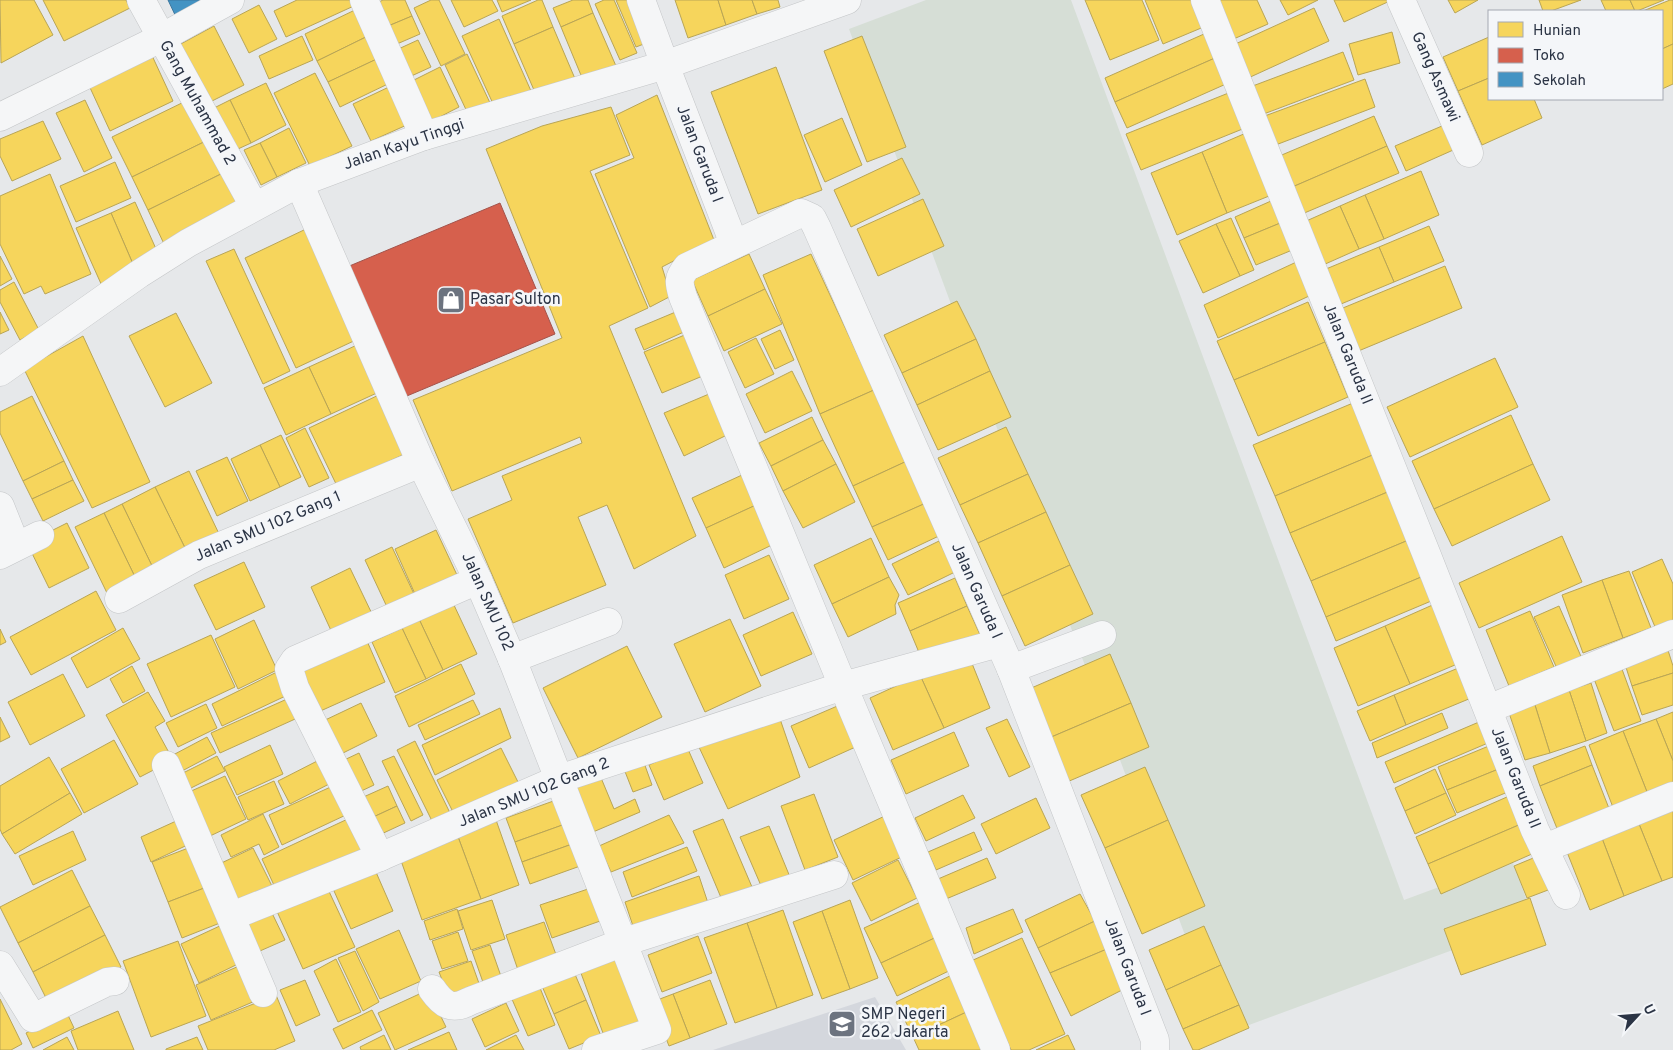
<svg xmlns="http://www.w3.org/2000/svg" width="1673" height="1050" font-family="Overpass,sans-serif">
  <rect width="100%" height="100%" fill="#e6e8ea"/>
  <path fill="#d4d7dd" d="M875 997 906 1050H713Z"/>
  <path fill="#d6ded6" d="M926 0H1071L1404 900 1512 860 1534 920 1222 1035 849 29Z"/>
  <g fill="#f6d55c" stroke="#b9a555">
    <path d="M0 0H34L53 35 1 63Z"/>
    <path d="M43 0H126L130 8 64 41Z"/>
    <path d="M297 0H354L356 5 286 37 274 11Z"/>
    <path d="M383 0H405L412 16 381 29 371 6Z"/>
    <path d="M431 0H439L465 54 441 66 414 8Z"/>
    <path d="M451 0H492L498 11 464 27Z"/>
    <path d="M497 0H531L502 12Z"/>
    <path d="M538 0H542L553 27 514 44 502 16Z"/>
    <path d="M573 0H588L593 13 561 27 553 8Z"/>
    <path d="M604 0H614L637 53 620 60 595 4Z"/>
    <path d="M616 0H632L649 42 636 47Z"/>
    <path d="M675 0H718L726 25 688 38Z"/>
    <path d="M718 0H752L757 14 726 25Z"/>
    <path d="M752 0H778L780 7 757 14Z"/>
    <path d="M1085 0H1142L1159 40 1110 60Z"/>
    <path d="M1145 0H1196L1206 26 1163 44Z"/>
    <path d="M1219 0H1257L1268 24 1229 41Z"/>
    <path d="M1280 0H1318L1288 15Z"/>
    <path d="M1334 0H1392L1344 22Z"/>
    <path d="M1448 0H1478L1455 13Z"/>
    <path d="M1539 0H1581L1551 11H1543Z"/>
    <path d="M1601 0H1630L1635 11H1606Z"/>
    <path d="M1630 0H1664L1637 11H1635Z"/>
    <path d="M1670 0H1673V44L1662 49V11H1643Z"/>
    <path d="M259 5 277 39 249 53 232 19Z"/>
    <path d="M1314 8 1329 41 1246 79 1231 46Z"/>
    <path d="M357 9 370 35 317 61 305 34Z"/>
    <path d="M593 13 616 66 583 80 561 27Z"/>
    <path d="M412 16 420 34 390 47 381 29Z"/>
    <path d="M499 19 531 91 495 108 462 36Z"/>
    <path d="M214 26 244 85 206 104 177 46Z"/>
    <path d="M553 27 576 81 537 97 514 44Z"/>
    <path d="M1392 32 1400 63 1358 75 1349 44Z"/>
    <path d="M1204 34 1215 58 1115 102 1105 78Z"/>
    <path d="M370 35 381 57 328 82 317 61Z"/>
    <path d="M302 36 313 60 269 79 259 56Z"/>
    <path d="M862 36 906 147 867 162 824 51Z"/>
    <path d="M1489 37V78L1458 91 1443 57Z"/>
    <path d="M418 40 431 67 407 78 394 51Z"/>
    <path d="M1673 44V84L1662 89V49Z"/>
    <path d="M149 49 173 101 110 131 86 79Z"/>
    <path d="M1343 52 1354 80 1261 115 1250 87Z"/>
    <path d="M467 54 491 105 469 116 445 65Z"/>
    <path d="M381 57 392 82 340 107 328 82Z"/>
    <path d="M1215 58 1226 84 1127 128 1115 102Z"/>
    <path d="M440 67 459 107 426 124 406 84Z"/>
    <path d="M776 67 822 190 758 214 711 92Z"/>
    <path d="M315 73 352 146 310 166 274 93Z"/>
    <path d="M1489 78V99H1534L1542 118 1482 145 1458 91Z"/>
    <path d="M1365 79 1375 107 1273 146 1262 117Z"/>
    <path d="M266 83 286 125 251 143 230 100Z"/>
    <path d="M391 86 409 124 371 141 353 104Z"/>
    <path d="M1231 92 1245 128 1141 170 1126 134Z"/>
    <path d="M657 95 714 240 662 267 671 296 650 307 595 174 634 158 616 115Z"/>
    <path d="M85 100 112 158 84 172 56 113Z"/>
    <path d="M188 100 208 140 132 177 112 137Z"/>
    <path d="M230 100 251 143 227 154 206 112Z"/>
    <path d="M611 107 630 155 590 171 648 308 609 326 696 536 634 569 607 505 578 517 606 585 513 623 468 519 512 500 502 476 582 443 580 437 452 491 413 400 562 338 486 149 542 126Z"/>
    <path d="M1374 116 1387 146 1290 188 1277 157Z"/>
    <path d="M842 118 862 165 825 182 804 135Z"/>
    <path d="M43 121 61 159 12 181 0 156V139Z"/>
    <path d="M1449 123 1460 147 1406 171 1395 146Z"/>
    <path d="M289 128 306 163 277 177 260 143Z"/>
    <path d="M1253 130 1279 192 1227 213 1202 152Z"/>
    <path d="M208 140 223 173 148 210 132 177Z"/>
    <path d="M260 143 277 177 261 185 244 150Z"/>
    <path d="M1387 146 1399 173 1302 214 1290 188Z"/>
    <path d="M1202 152 1227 213 1177 235 1151 173Z"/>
    <path d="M902 158 920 194 851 227 834 190Z"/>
    <path d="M115 162 131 198 76 222 60 186Z"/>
    <path d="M1421 171 1439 215 1384 239 1365 195Z"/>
    <path d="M223 173 241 209 165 246 148 210Z"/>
    <path d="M50 174 91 274 45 294 41 286 24 294 0 244V196Z"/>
    <path d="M1365 195 1384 239 1359 249 1340 206Z"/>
    <path d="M1280 197 1290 219 1244 238 1235 217Z"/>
    <path d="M923 199 944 246 878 276 857 229Z"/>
    <path d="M135 202 161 260 136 271 111 213Z"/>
    <path d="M1340 206 1359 249 1323 265 1304 222Z"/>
    <path d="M111 213 136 271 102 286 76 228Z"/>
    <path d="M1231 218 1254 270 1240 276 1216 224Z"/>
    <path d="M1290 219 1302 246 1256 265 1244 238Z"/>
    <path d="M1216 224 1240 276 1203 293 1179 241Z"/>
    <path d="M1429 226 1444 261 1394 282 1379 247Z"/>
    <path d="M306 229 358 339 296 368 245 258Z"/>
    <path d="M1379 247 1394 282 1341 304 1326 269Z"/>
    <path d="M234 249 290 371 263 384 206 261Z"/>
    <path d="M749 254 765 289 708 316 692 280Z"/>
    <path d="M811 254 874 390 820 414 763 275Z"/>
    <path d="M0 256 12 279 0 286Z"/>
    <path d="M1305 258 1320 291 1218 338 1204 305Z"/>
    <path d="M1445 266 1462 308 1356 352 1338 310Z"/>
    <path d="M14 282 39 330 20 340 0 302V290Z"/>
    <path d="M765 289 782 324 724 351 708 316Z"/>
    <path d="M957 301 976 339 902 373 884 335Z"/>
    <path d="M1308 302 1325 342 1234 380 1217 341Z"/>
    <path d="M678 311 686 331 644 350 635 329Z"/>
    <path d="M0 312 9 330 0 334Z"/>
    <path d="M176 313 212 383 165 407 129 336Z"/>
    <path d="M780 330 794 360 775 369 761 339Z"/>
    <path d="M687 334 705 375 662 393 644 352Z"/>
    <path d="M83 336 150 482 92 508 24 369Z"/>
    <path d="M756 338 774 374 745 388 728 352Z"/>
    <path d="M976 339 990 371 917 405 902 373Z"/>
    <path d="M1325 342 1348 397 1258 436 1234 380Z"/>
    <path d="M357 345 379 392 331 414 309 367Z"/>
    <path d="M1495 358 1518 407 1410 457 1387 407Z"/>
    <path d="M309 367 331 414 286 435 264 388Z"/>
    <path d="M792 371 812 411 765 433 746 394Z"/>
    <path d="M990 371 1011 417 938 450 917 405Z"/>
    <path d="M874 390 907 461 853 486 820 414Z"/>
    <path d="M383 393 411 451 337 486 309 428Z"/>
    <path d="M709 394 727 435 684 456 664 413Z"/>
    <path d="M32 396 64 461 23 481 0 433V412Z"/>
    <path d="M1353 403 1375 454 1275 496 1253 445Z"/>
    <path d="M1511 415 1533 464 1434 509 1412 461Z"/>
    <path d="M812 417 823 440 771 466 759 443Z"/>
    <path d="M1006 427 1028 474 960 505 938 458Z"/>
    <path d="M305 428 329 478 309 487 286 438Z"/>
    <path d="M281 435 301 477 280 487 260 445Z"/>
    <path d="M823 440 836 464 783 491 771 466Z"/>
    <path d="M260 445 280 487 250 501 231 459Z"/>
    <path d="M1375 454 1390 491 1290 533 1275 496Z"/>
    <path d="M227 457 248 501 217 516 196 471Z"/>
    <path d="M64 461 73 480 32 499 23 481Z"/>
    <path d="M907 461 926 503 872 527 853 486Z"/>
    <path d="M836 464 855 502 803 528 783 491Z"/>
    <path d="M1533 464 1550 500 1452 546 1434 509Z"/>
    <path d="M189 471 221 538 188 554 155 487Z"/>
    <path d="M1028 474 1046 512 978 543 960 505Z"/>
    <path d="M742 475 756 505 706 528 692 498Z"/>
    <path d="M73 480 84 501 43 521 32 499Z"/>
    <path d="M155 487 188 554 154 570 122 504Z"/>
    <path d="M1390 491 1411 539 1311 581 1290 533Z"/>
    <path d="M926 503 941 535 888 560 872 527Z"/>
    <path d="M122 504 154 570 136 579 104 513Z"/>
    <path d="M756 505 774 544 724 568 706 528Z"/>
    <path d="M1046 512 1070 565 1002 596 978 543Z"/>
    <path d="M104 513 136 579 107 593 75 527Z"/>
    <path d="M67 523 89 568 49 588 27 543Z"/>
    <path d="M436 530 457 575 415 594 395 549Z"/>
    <path d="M1562 536 1582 582 1479 628 1459 583Z"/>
    <path d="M871 538 889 577 832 604 814 565Z"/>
    <path d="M1411 539 1426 575 1326 617 1311 581Z"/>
    <path d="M939 541 955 572 908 595 892 564Z"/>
    <path d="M392 547 414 594 387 607 365 560Z"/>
    <path d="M769 555 789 599 744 619 725 575Z"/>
    <path d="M1662 559 1673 584V628L1658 634 1632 572Z"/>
    <path d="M244 562 265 607 216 630 194 585Z"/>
    <path d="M1070 565 1093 614 1025 646 1002 596Z"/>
    <path d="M350 568 374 618 334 637 311 587Z"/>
    <path d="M1629 571 1651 628 1623 638 1602 580Z"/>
    <path d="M1426 575 1436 599 1336 641 1326 617Z"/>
    <path d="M889 577 899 595 895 605 896 614 848 637 832 604Z"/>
    <path d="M955 578 967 606 910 631 898 603Z"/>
    <path d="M1602 580 1623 638 1583 653 1562 595Z"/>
    <path d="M96 591 116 630 31 675 10 637Z"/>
    <path d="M453 603 477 654 443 670 419 619Z"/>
    <path d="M1437 603 1462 662 1410 684 1385 626Z"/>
    <path d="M967 606 981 637 923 662 910 631Z"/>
    <path d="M1559 606 1583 661 1559 673 1534 617Z"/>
    <path d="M1530 611 1554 667 1509 686 1486 630Z"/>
    <path d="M793 612 812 654 761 676 743 635Z"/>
    <path d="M419 619 443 670 426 679 402 628Z"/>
    <path d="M730 619 761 686 705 712 674 644Z"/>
    <path d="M254 620 277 670 238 689 215 639Z"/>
    <path d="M1385 626 1410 684 1358 706 1334 648Z"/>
    <path d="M123 628 140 659 87 688 71 658Z"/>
    <path d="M402 628 426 679 395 693 372 642Z"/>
    <path d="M0 629 6 642 0 645Z"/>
    <path d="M211 635 235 687 171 717 147 664Z"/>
    <path d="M367 641 385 682 316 713 297 672Z"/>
    <path d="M1666 644 1673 666V673L1632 686 1623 658Z"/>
    <path d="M627 646 662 717 578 758 543 688Z"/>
    <path d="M1110 654 1131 703 1049 738 1029 689Z"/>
    <path d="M971 661 990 708 944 728 920 675Z"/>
    <path d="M1619 661 1641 721 1614 731 1591 671Z"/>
    <path d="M461 664 475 694 409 727 395 696Z"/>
    <path d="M132 666 145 691 123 703 110 679Z"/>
    <path d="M1463 666 1476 696 1406 725 1394 695Z"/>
    <path d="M283 669 294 692 222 726 212 704Z"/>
    <path d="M1673 673V705L1642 715 1632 686Z"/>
    <path d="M63 674 85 716 30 745 8 702Z"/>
    <path d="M920 675 944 728 893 750 870 698Z"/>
    <path d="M1591 683 1607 733 1586 741 1569 690Z"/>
    <path d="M1569 690 1586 741 1550 753 1534 702Z"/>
    <path d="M148 692 165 721 155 727 173 760 140 777 106 715Z"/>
    <path d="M296 695 304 715 220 753 211 733Z"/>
    <path d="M1394 695 1406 725 1370 741 1357 711Z"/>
    <path d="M473 700 480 714 425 740 418 725Z"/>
    <path d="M1534 702 1550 753 1525 760 1508 710Z"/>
    <path d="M361 703 377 736 337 756 321 722Z"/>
    <path d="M1131 703 1149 747 1067 782 1049 738Z"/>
    <path d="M206 704 217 728 178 747 166 723Z"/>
    <path d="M842 704 860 745 809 768 791 726Z"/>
    <path d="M500 708 511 738 435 775 422 745Z"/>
    <path d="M1673 712V761L1656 719Z"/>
    <path d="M1442 713 1448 728 1377 758 1372 743Z"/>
    <path d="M779 716 800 777 728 809 698 745Z"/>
    <path d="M0 717 10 737 0 742Z"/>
    <path d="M1007 719 1030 767 1009 777 986 728Z"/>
    <path d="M1486 719 1495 740 1394 783 1385 762Z"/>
    <path d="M1656 719 1673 761V788L1649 797 1623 731Z"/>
    <path d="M1623 731 1649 797 1614 810 1589 745Z"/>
    <path d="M954 732 969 766 906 794 891 760Z"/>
    <path d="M207 737 216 753 182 771 173 755Z"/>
    <path d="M114 740 138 784 84 813 61 769Z"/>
    <path d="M415 741 451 815 433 823 397 750Z"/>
    <path d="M1496 743 1506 766 1447 790 1438 767Z"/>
    <path d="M270 745 283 774 237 795 224 767Z"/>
    <path d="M1585 746 1592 765 1540 786 1533 766Z"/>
    <path d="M687 747 703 783 664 800 649 765Z"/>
    <path d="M501 748 518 782 454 814 437 780Z"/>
    <path d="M359 753 374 785 357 793 342 761Z"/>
    <path d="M217 756 225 771 181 793 173 778Z"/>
    <path d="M394 756 423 815 411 821 382 761Z"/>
    <path d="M49 757 70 793 2 834 0 829V786Z"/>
    <path d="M325 757 337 780 290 804 278 781Z"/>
    <path d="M643 760 652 785 633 792 624 769Z"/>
    <path d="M1592 765 1610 811 1558 831 1540 786Z"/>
    <path d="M1506 766 1515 789 1457 813 1447 790Z"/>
    <path d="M1145 767 1168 820 1105 848 1081 795Z"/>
    <path d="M1435 769 1446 793 1405 811 1395 788Z"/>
    <path d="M599 773 614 809 635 799 640 812 593 832 573 784Z"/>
    <path d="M225 776 246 819 210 836 189 792Z"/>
    <path d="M274 781 284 804 248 820 238 797Z"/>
    <path d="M335 785 348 814 282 845 269 815Z"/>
    <path d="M388 786 397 806 369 819 359 799Z"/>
    <path d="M70 793 82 814 15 854 2 834Z"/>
    <path d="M1446 793 1456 815 1415 834 1405 811Z"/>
    <path d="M1516 793 1528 821 1428 864 1416 837Z"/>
    <path d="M814 794 838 857 805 870 781 806Z"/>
    <path d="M963 795 975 818 926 841 915 818Z"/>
    <path d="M1036 798 1050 828 996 854 981 824Z"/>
    <path d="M559 799 568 823 515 842 506 818Z"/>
    <path d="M397 806 405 823 377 836 369 819Z"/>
    <path d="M1673 806V877L1662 881 1637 819Z"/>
    <path d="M263 814 279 847 264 855 259 844 231 857 221 835Z"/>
    <path d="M889 814 908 854 853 880 834 840Z"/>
    <path d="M669 815 684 843 611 872 599 846Z"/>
    <path d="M185 817 196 841 151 862 141 837Z"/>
    <path d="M352 817 368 852 278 894 262 859Z"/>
    <path d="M723 819 752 887 722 900 693 831Z"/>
    <path d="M1637 819 1662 881 1624 896 1600 833Z"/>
    <path d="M496 820 519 885 481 899 457 834Z"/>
    <path d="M1168 820 1205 906 1142 934 1105 848Z"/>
    <path d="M1528 821 1541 850 1441 894 1428 864Z"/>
    <path d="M568 823 575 843 522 862 515 842Z"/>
    <path d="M769 826 790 877 762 888 740 837Z"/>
    <path d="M73 831 86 860 33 885 19 856Z"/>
    <path d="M974 832 982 850 936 870 928 852Z"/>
    <path d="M1600 833 1624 896 1590 910 1565 847Z"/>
    <path d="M457 834 481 899 422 920 399 855Z"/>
    <path d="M575 843 583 865 530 884 522 862Z"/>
    <path d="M196 845 212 885 168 902 152 862Z"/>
    <path d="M687 847 697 871 632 897 623 872Z"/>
    <path d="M253 848 276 894 236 913 213 867Z"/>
    <path d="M1543 854 1556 887 1527 898 1514 866Z"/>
    <path d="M987 858 996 878 946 899 938 879Z"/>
    <path d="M898 860 917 898 871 921 852 883Z"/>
    <path d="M372 863 393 911 351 929 330 882Z"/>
    <path d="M72 870 90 906 18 943 0 907Z"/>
    <path d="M699 876 709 906 635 932 625 902Z"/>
    <path d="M212 885 225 921 182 938 168 902Z"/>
    <path d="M326 885 355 947 303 969 275 907Z"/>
    <path d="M591 888 603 920 552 938 540 905Z"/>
    <path d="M1080 894 1095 921 1038 948 1025 920Z"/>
    <path d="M1530 898 1546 945 1461 975 1444 929Z"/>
    <path d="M492 900 505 939 471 950 458 911Z"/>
    <path d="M850 900 878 978 850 989 822 911Z"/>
    <path d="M925 900 941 935 881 963 864 928Z"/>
    <path d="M90 906 105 935 33 972 18 943Z"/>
    <path d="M457 909 463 929 430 940 424 921Z"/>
    <path d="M1013 909 1023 932 974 954 966 928Z"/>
    <path d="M783 910 813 995 777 1008 747 923Z"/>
    <path d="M271 911 285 940 253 954 239 925Z"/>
    <path d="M822 911 850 989 822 999 793 922Z"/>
    <path d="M1095 921 1107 949 1050 973 1038 948Z"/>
    <path d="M544 922 558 960 519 973 506 935Z"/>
    <path d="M747 923 777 1008 735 1023 704 938Z"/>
    <path d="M224 924 242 962 199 983 181 944Z"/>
    <path d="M1204 926 1221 965 1166 990 1149 950Z"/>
    <path d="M399 930 421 981 380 999 356 949Z"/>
    <path d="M458 932 468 961 442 969 432 941Z"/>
    <path d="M105 935 121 967 49 1004 33 972Z"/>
    <path d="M941 935 957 967 897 996 881 963Z"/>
    <path d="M698 936 712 973 662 992 648 955Z"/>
    <path d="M1022 938 1065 1034 1029 1050H1011L971 961Z"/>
    <path d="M178 941 206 1016 151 1037 123 961Z"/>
    <path d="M490 945 503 982 485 988 472 951Z"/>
    <path d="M1107 949 1124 989 1071 1016 1050 973Z"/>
    <path d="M355 951 379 1002 363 1011 338 958Z"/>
    <path d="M616 951 645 1030 607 1044 578 965Z"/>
    <path d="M336 959 361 1012 338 1022 314 971Z"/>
    <path d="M471 961 481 989 450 1000 439 972Z"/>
    <path d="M571 965 586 1000 554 1014 539 979Z"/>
    <path d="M1221 965 1239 1005 1183 1029 1166 990Z"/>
    <path d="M239 966 255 1001 211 1020 196 985Z"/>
    <path d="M956 973 973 1009 913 1037 896 1002Z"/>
    <path d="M536 978 555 1025 528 1036 508 990Z"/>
    <path d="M305 980 320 1015 296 1026 280 990Z"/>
    <path d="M710 980 727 1024 690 1038 673 994Z"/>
    <path d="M428 990 446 1027 395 1050 378 1013Z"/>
    <path d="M673 994 690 1038 669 1046 652 1002Z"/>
    <path d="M276 995 295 1041 274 1050H208L198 1026Z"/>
    <path d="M0 999 22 1044 11 1050H0Z"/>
    <path d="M586 1000 601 1036 569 1049 554 1014Z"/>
    <path d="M506 1003 519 1031 485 1047 472 1019Z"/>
    <path d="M1239 1005 1249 1028 1198 1050H1193L1183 1029Z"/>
    <path d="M973 1009 990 1050H919L913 1037Z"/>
    <path d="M372 1010 382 1030 343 1049 333 1029Z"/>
    <path d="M118 1011 134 1050H78L71 1031Z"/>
    <path d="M67 1013 74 1028 33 1048 26 1033Z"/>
    <path d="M449 1032 457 1050H408Z"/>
    <path d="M384 1035 391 1050H361L360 1047Z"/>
    <path d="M516 1035 524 1050H486Z"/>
    <path d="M1068 1035 1075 1050H1036Z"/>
    <path d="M67 1037 74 1050H43Z"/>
    <path d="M197 1037 203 1050H166V1049Z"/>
  </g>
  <path fill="#d6604d" stroke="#a3534b" d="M500 203 555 334 402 398 347 267Z"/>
  <path fill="#4393c3" stroke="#3c769d" d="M168 0H216L177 19Z"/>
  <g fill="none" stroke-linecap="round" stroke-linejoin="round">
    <defs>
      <g id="minor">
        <path d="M141 0 254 206"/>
        <path d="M364 0 424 136"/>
        <path d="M641 0 665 65 734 244"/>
        <path d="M1205 0 1426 553 1535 830 1566 895"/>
        <path d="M1401 0 1469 153"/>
        <path d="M0 117 161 38 230 0"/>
        <path d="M299 183 421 463 478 580 512 659 657 1030 596 1050"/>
        <path d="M0 506 16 546"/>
        <path d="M0 555 40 535"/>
        <path d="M119 599 199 555 421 463"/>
        <path d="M512 659 608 622"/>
        <path d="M1011 669 1102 635"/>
        <path d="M1488 709 1673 634"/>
        <path d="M166 765 263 993"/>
        <path d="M1545 848 1673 796"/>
        <path d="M380 857 295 688 289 669 295 660 478 580"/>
        <path d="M232 916 380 857 559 779 843 686 999 643"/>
        <path d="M0 965 33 1018 107 982 115 981"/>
        <path d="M432 989C443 1005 452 1011 470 1001L624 942 834 875"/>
        <path d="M996 1050 843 686 683 297C679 283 677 279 687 267L801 213 812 218 817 228 1011 669 1155 1040V1050"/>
      </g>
      <path id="tertiary" d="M0 372 139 274 188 243 299 183 424 136 665 65 847 0"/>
    </defs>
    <use href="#minor" stroke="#c4c6c8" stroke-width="29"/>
    <use href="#tertiary" stroke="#c4c6c8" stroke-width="29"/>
    <use href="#minor" stroke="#f5f6f7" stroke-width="28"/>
    <use href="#tertiary" stroke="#f5f6f7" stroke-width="28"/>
  </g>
  <defs>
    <symbol id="shop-square" viewBox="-11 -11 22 22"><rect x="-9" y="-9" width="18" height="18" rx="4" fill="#6c737f" stroke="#f4f6f9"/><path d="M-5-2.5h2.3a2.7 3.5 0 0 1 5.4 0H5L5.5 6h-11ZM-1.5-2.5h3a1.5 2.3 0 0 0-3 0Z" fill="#fff"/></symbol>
    <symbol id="school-square" viewBox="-11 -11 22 22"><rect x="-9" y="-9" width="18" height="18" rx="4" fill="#6c737f" stroke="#f4f6f9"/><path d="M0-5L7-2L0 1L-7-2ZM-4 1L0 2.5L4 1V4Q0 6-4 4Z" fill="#fff"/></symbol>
  </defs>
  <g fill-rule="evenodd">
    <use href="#shop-square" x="435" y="284" width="32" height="32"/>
    <use href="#school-square" x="826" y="1008" width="32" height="32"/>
  </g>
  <g text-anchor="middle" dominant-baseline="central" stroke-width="5" stroke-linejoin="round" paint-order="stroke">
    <g font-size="16" fill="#2b3445" stroke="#f4f6f9">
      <text transform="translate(1435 77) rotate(66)">Gang Asmawi</text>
      <text transform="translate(197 103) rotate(61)">Gang Muhammad 2</text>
      <text transform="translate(404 145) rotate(-19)">Jalan Kayu Tinggi</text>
      <text transform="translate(699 154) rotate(69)">Jalan Garuda I</text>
      <text transform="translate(1347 354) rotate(68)">Jalan Garuda II</text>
      <text transform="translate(268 527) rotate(-23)">Jalan SMU 102 Gang 1</text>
      <text transform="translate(976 591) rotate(66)">Jalan Garuda I</text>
      <text transform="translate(487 602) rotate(66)">Jalan SMU 102</text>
      <text transform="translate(1515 778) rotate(68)">Jalan Garuda II</text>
      <text transform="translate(534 793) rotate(-22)">Jalan SMU 102 Gang 2</text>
      <text transform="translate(1127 967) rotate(69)">Jalan Garuda I</text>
    </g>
    <g font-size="16" fill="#2b3445" stroke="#f4f6f9" text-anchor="start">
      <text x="470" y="300">Pasar Sulton</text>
      <text x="861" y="1015">SMP Negeri<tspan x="861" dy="18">262 Jakarta</tspan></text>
    </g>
  </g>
  <rect x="1488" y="10" width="175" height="90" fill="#f4f6f9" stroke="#a4a8b1"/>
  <rect x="1498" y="22" width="25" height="15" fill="#f6d55c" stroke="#a4a8b1"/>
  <text x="1533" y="35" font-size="15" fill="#2b3445">Hunian</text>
  <rect x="1498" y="48" width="25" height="15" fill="#d6604d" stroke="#a4a8b1"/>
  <text x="1533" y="60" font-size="15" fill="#2b3445">Toko</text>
  <rect x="1498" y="72" width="25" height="15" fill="#4393c3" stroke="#a4a8b1"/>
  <text x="1533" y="85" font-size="15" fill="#2b3445">Sekolah</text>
  <g transform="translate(1638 1015) rotate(64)" stroke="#f4f6f9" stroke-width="4" paint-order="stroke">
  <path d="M0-4L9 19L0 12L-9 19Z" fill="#2b3445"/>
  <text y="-8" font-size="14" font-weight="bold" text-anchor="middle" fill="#2b3445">U</text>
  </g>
</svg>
